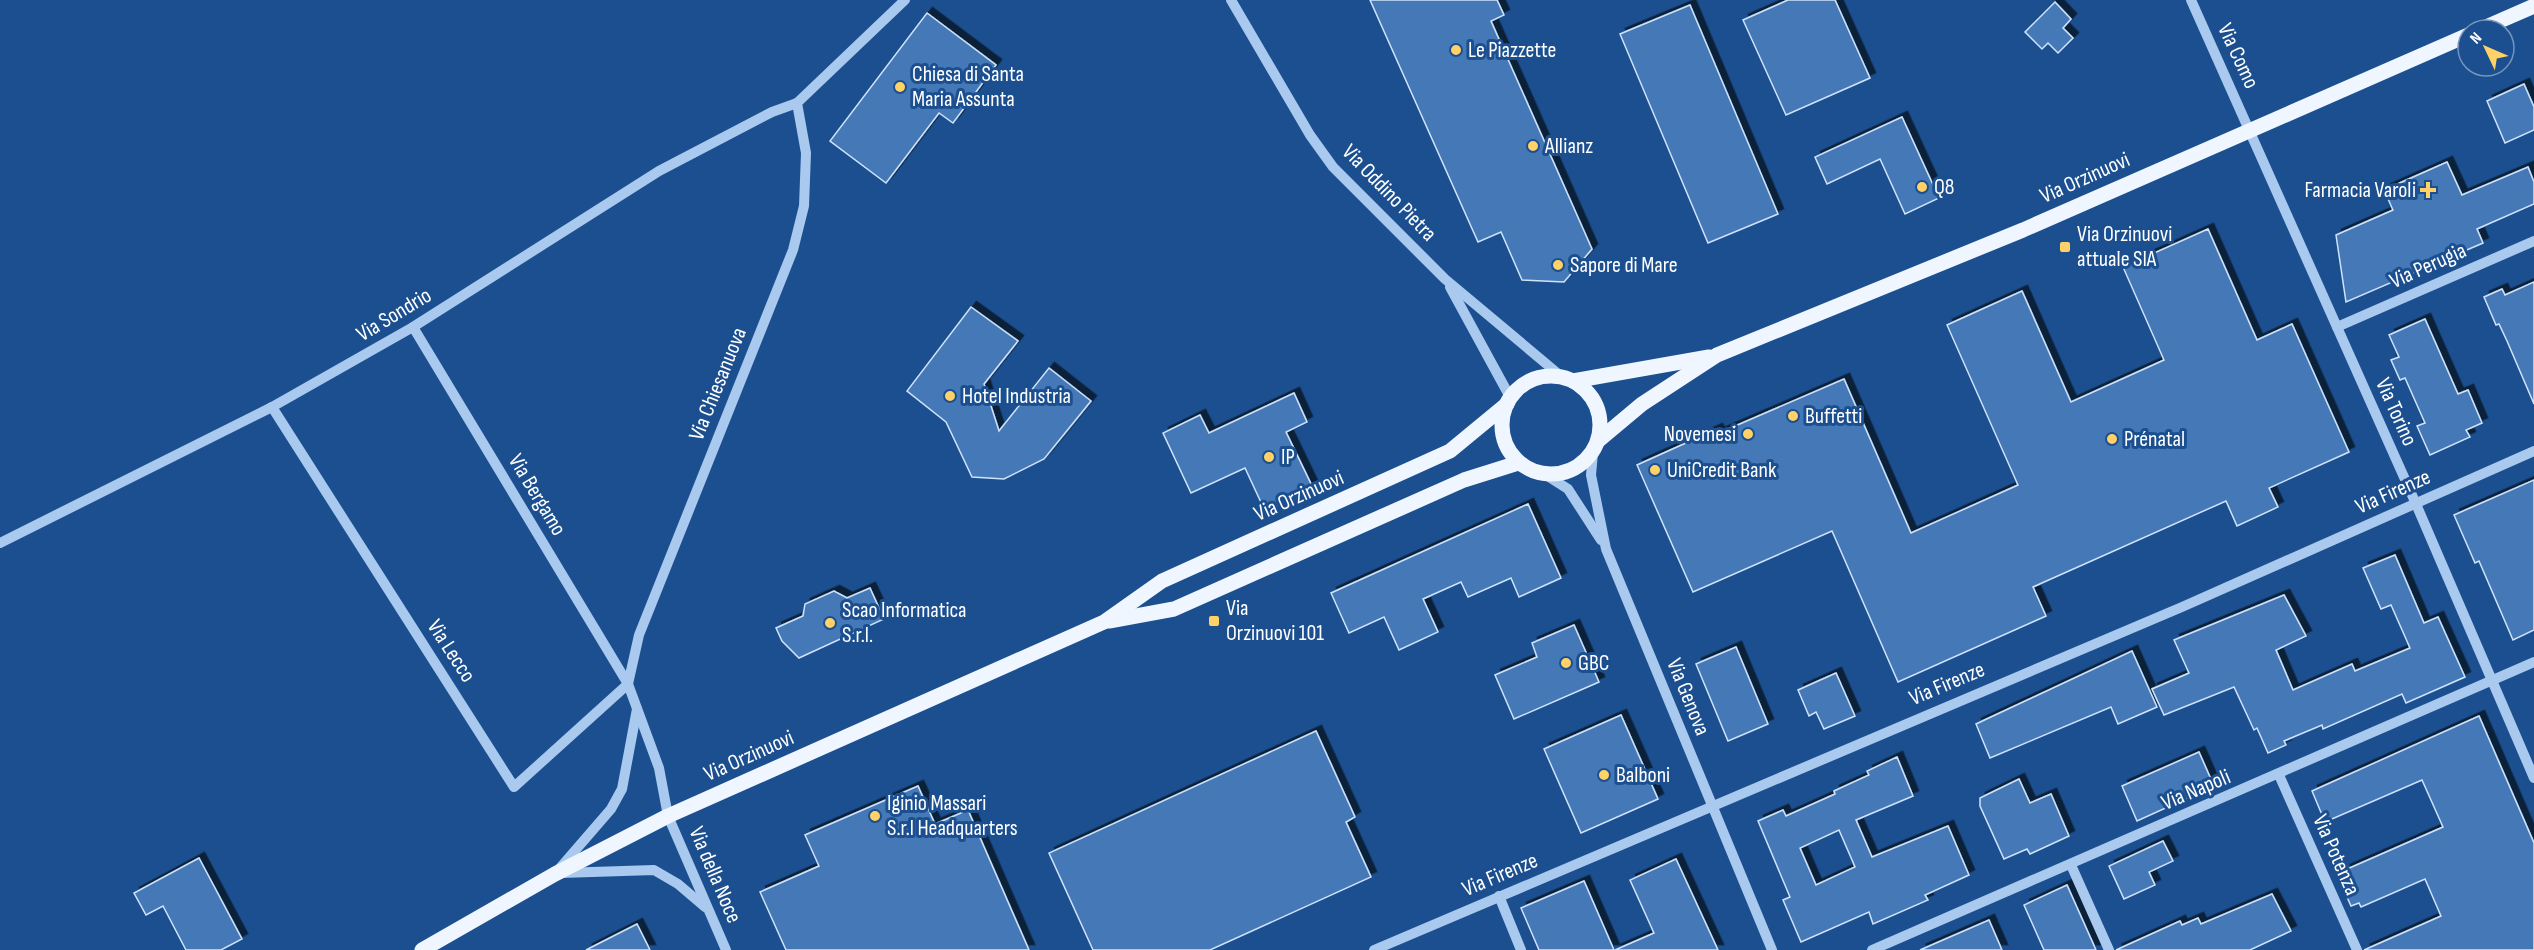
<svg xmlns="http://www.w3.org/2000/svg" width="2534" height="950" font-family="'Sofia Sans Condensed',sans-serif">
  <defs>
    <filter id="shadow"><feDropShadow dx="5.5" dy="-5.5" stdDeviation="0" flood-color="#0009"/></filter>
  </defs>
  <rect width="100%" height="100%" fill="#1b4f8f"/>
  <g fill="#4478b7" stroke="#cfe3fa" stroke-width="1.5" fill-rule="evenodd" filter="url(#shadow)">
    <path d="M1370 0H1497L1504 15 1491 21 1592 249 1564 282 1522 280 1501 232 1478 242Z"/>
    <path d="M1788 0H1835L1870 78 1786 115 1743 20Z"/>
    <path d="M2055 2 2071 19 2063 28 2073 38 2058 53 2048 43 2042 49 2025 32Z"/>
    <path d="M1690 5 1778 214 1708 243 1620 34Z"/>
    <path d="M927 13 996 65 953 123 939 113 886 183 830 141Z"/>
    <path d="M2524 84 2534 107V130L2505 143 2487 101Z"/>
    <path d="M1902 117 1939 198 1905 214 1880 159 1827 184 1815 157Z"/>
    <path d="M2447 162 2462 195 2528 167 2534 182V204L2477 229 2483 243 2346 302 2336 235 2393 210 2384 190Z"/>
    <path d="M2208 229 2257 340 2292 324 2349 452 2269 488 2278 507 2237 526 2226 501 2033 587 2046 616 1898 682 1832 531 1693 592 1637 465 1717 429 1719 433 1844 379 1911 533 2018 485 1947 325 2022 291 2071 402 2164 360 2123 267Z"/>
    <path d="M2534 282V404L2507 341 2499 324 2496 325 2484 297 2502 289 2505 295Z"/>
    <path d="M971 307 1018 341 984 384 999 431 1049 368 1091 401 1044 459 1004 479 972 477 946 422 907 391Z"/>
    <path d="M2425 319 2458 394 2468 390 2482 423 2466 430 2470 437 2430 455 2417 426 2425 423 2405 378 2400 380 2391 360 2399 357 2389 335Z"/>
    <path d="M1294 393 1307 422 1286 432 1313 488 1265 511 1245 468 1191 493 1163 433 1200 415 1209 433Z"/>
    <path d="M2534 480V630L2513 640 2479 561 2475 563 2454 515Z"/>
    <path d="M1528 504 1561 578 1519 597 1511 578 1468 597 1461 582 1423 599 1438 632 1399 650 1384 617 1349 633 1331 593Z"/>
    <path d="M2395 555 2424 623 2438 617 2465 677 2406 703 2402 694 2323 729 2322 725 2284 741 2286 745 2268 753 2257 728 2254 730 2234 687 2164 715 2152 689 2189 673 2174 640 2284 595 2306 636 2276 650 2293 690 2352 664 2355 671 2410 648 2391 605 2381 609 2363 568Z"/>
    <path d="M870 588 884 619 799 658 782 641 776 628 803 616 805 604 834 591 847 598Z"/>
    <path d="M1574 625 1599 682 1514 719 1495 675 1537 657 1532 643Z"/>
    <path d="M1736 647 1768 724 1728 741 1696 664Z"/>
    <path d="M2132 651 2157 707 2118 724 2111 707 1990 758 1976 724Z"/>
    <path d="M1836 673 1855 716 1824 729 1816 712 1809 716 1798 690Z"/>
    <path d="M1621 715 1658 799 1581 833 1544 749Z"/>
    <path d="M2479 716 2534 843V950H2364L2441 916 2425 879 2361 907 2359 903 2351 906 2338 877 2346 874 2345 870 2443 827 2422 780 2325 822 2312 791Z"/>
    <path d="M1316 731 1355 817 1346 822 1371 877 1210 950H1093L1049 853Z"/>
    <path d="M2199 752 2214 786 2137 821 2122 786Z"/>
    <path d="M1897 757 1913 796 1856 820 1872 857 1948 826 1969 875 1925 895 1928 900 1873 924 1869 912 1801 942 1783 900 1790 897 1758 821 1783 810 1786 816 1835 794 1834 791 1869 775 1867 771ZM1839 830 1855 867 1816 885 1800 848Z"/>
    <path d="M2019 779 2030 803 2051 794 2069 836 2030 854 2027 849 2004 859 1980 806V798Z"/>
    <path d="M918 786 935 824 968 810 1029 950H786L760 892 819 866 805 835Z"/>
    <path d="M2163 841 2173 861 2149 872 2155 885 2124 899 2109 866Z"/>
    <path d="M199 858 242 939 221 950H186L163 906 146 915 134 893Z"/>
    <path d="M1676 859 1718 950H1615L1654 933 1630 880Z"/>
    <path d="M1584 881 1614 950H1539L1521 908Z"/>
    <path d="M2067 885 2096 950H2044L2024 905Z"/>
    <path d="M2272 894 2291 931 2250 950H2116L2180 921 2182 925 2198 918 2201 924Z"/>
    <path d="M1989 920 2002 950H1920Z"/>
    <path d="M637 924 650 950H586Z"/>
  </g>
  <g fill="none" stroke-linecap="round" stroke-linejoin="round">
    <g stroke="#a9c9ee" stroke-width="10">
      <path d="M1231 0 1310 135 1333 167 1445 279 1562 377"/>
      <path d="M2191 0 2416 504 2534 778"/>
      <path d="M1450 287 1510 397"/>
      <path d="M2337 327 2534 241"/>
      <path d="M272 407 514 787 628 684 413 327"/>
      <path d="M1593 453 1591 475 1606 549 1772 950"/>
      <path d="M1546 475 1568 489 1601 540"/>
      <path d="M0 543 272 407 413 327 659 171 772 112 797 103"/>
      <path d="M2279 775 2357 950"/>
      <path d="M2071 865 2109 950"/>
      <path d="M560 868 611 809 622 789 637 709"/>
      <path d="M561 873 654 870 678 884 705 907"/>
      <path d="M1499 896 1521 950"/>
      <path d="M726 950 668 816 659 768 628 684 639 635 793 250 804 206 806 153 797 103 905 0"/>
      <path d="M1374 950 2182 607 2534 451"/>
      <path d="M1872 950 2534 662"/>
    </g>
    <g stroke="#f0f6ff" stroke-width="15">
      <path d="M2479 30 2534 6"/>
      <circle cx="1551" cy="425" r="49"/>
      <path d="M1573 381 1709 357"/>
      <path d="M1599 440 1642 404 1717 355 2023 230 2468 35"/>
      <path d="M1109 621 1174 609 1464 480 1518 463"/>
      <path d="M422 950 555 874 668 816 1104 622 1162 581 1450 451 1507 404"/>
    </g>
  </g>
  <g fill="#ffd166" stroke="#1b4f8f" stroke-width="2">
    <circle cx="1456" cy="50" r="6"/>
    <circle cx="900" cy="87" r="6"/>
    <circle cx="1533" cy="146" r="6"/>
    <circle cx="1922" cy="187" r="6"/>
    <path d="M2425 181h6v6h6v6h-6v6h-6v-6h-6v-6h6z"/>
    <rect x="2059" y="241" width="12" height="12" rx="3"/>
    <circle cx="1558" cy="265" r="6"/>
    <circle cx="950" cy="396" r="6"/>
    <circle cx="1793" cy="416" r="6"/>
    <circle cx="1748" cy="434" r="6"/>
    <circle cx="2112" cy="439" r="6"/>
    <circle cx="1269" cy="457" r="6"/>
    <circle cx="1655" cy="470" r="6"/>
    <rect x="1208" y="615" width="12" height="12" rx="3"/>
    <circle cx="830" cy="623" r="6"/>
    <circle cx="1566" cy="663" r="6"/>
    <circle cx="1604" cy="775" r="6"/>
    <circle cx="875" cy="816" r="6"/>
  </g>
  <g text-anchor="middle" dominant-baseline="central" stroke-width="6" stroke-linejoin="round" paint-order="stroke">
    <g font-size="22" fill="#fff" stroke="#1b4f8f" text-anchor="start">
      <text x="1468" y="50">Le Piazzette</text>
      <text x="912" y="74">Chiesa di Santa<tspan x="912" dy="25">Maria Assunta</tspan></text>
      <text x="1545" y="146">Allianz</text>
      <text x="1934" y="187">Q8</text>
      <text x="2416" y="190" text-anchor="end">Farmacia Varoli</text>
      <text x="2077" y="234">Via Orzinuovi<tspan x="2077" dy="25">attuale SIA</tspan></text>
      <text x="1570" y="265">Sapore di Mare</text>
      <text x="962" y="396">Hotel Industria</text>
      <text x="1805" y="416">Buffetti</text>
      <text x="1736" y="434" text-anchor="end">Novemesi</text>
      <text x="2124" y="439">Prénatal</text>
      <text x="1281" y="457">IP</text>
      <text x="1667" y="470">UniCredit Bank</text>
      <text x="1226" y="608">Via<tspan x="1226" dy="25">Orzinuovi 101</tspan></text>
      <text x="842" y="610">Scao Informatica<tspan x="842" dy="25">S.r.l.</tspan></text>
      <text x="1578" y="663">GBC</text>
      <text x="1616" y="775">Balboni</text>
      <text x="887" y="803">Iginio Massari<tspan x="887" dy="25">S.r.l Headquarters</tspan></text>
    </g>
    <g font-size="22" fill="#fff" stroke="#1b4f8f">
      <text transform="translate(2238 56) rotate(65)">Via Como</text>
      <text transform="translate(2085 178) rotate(-24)">Via Orzinuovi</text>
      <text transform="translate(1389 193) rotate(46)">Via Oddino Pietra</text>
      <text transform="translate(2428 266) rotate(-24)">Via Perugia</text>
      <text transform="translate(394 315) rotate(-31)">Via Sondrio</text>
      <text transform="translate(718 384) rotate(-68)">Via Chiesanuova</text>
      <text transform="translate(2396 412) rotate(66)">Via Torino</text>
      <text transform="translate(2393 492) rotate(-24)">Via Firenze</text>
      <text transform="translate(537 495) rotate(59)">Via Bergamo</text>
      <text transform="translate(1299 496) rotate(-24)">Via Orzinuovi</text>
      <text transform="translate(451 651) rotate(57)">Via Lecco</text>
      <text transform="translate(1947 684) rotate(-23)">Via Firenze</text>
      <text transform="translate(1688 697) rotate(68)">Via Genova</text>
      <text transform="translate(749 756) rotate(-24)">Via Orzinuovi</text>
      <text transform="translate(2196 790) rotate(-23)">Via Napoli</text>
      <text transform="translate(2336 855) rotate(66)">Via Potenza</text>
      <text transform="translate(715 875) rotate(67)">Via della Noce</text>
      <text transform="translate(1500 875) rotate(-23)">Via Firenze</text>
    </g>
  </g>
  <g transform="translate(2486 48) rotate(314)"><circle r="28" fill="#1b4f8f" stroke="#7695bc" stroke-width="1.5"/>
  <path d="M0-4.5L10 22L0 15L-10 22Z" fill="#ffd166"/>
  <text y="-9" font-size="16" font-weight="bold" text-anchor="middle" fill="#ffffff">N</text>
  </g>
</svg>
